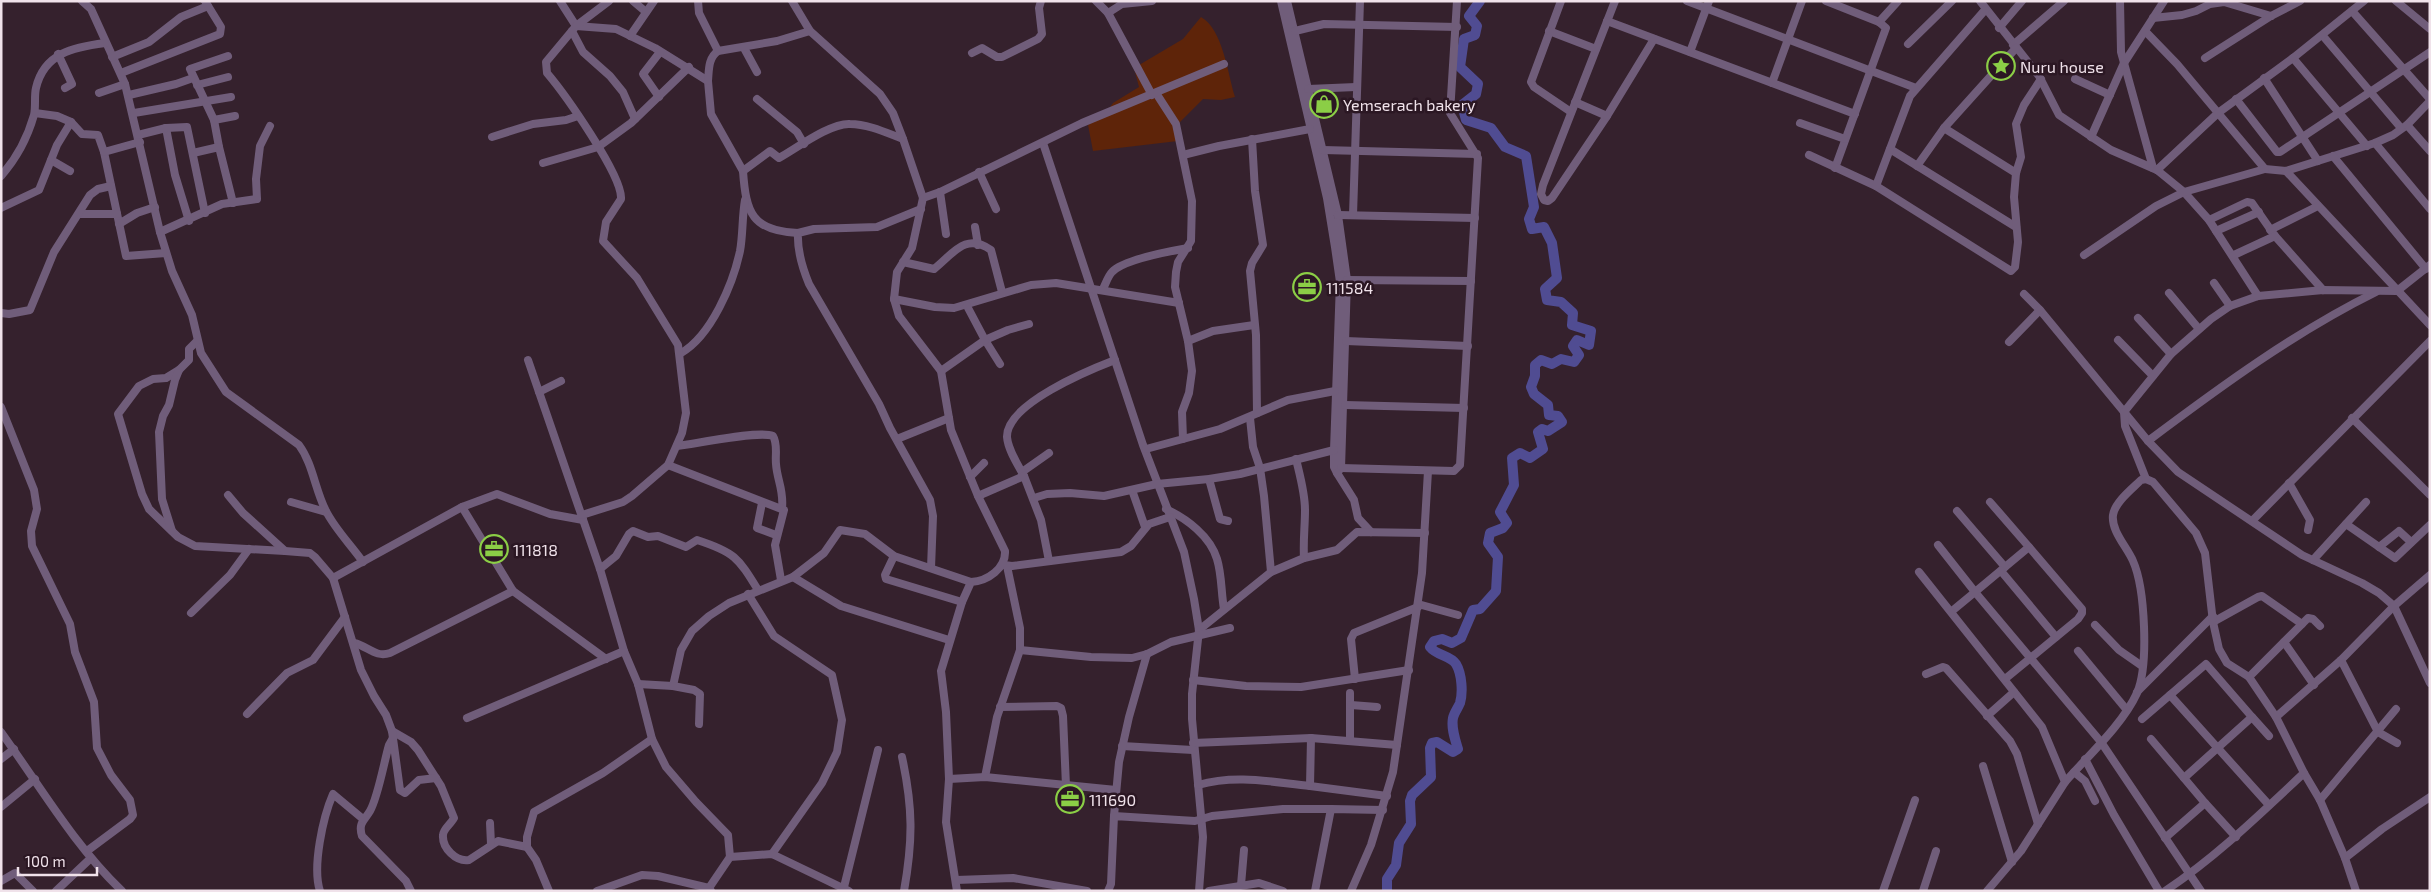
<svg xmlns="http://www.w3.org/2000/svg" width="2431" height="892" font-family="'Exo 2',sans-serif">
  <rect width="100%" height="100%" fill="#35212d"/>
  <path fill="#5e2409" d="M1201 17C1223 29 1228 75 1235 97L1221 100 1203 99 1180 122 1178 141 1093 151 1088 125 1104 116 1113 103 1139 87 1134 68 1183 39Z"/>
  <g fill="none" stroke-linecap="round" stroke-linejoin="round">
    <path stroke="#504c92" stroke-width="10" d="M1387 891V879L1396 865 1399 843 1411 824 1410 801 1412 795 1431 777 1430 748 1432 743 1437 742 1453 752 1458 749C1455 739 1451 728 1453 718 1454 713 1458 708 1460 703 1463 693 1462 674 1456 664 1450 655 1437 656 1430 647L1434 641 1442 639 1452 643 1461 638 1473 610 1480 609 1496 591 1498 557 1488 543 1490 533 1503 528 1507 523 1500 512 1514 485 1512 458 1520 453 1530 458 1543 449 1538 432 1542 429 1548 431 1562 422 1558 416 1549 415 1548 405 1534 394 1531 387 1535 376V365L1541 360 1552 364 1561 359 1574 362 1579 355 1573 346 1577 340 1589 345 1591 331 1572 325 1573 313 1561 302 1547 300 1545 289 1557 278 1552 243 1544 227 1532 229 1529 219 1534 207 1526 156 1505 147 1491 128 1466 120 1462 105 1476 94 1478 84 1460 67 1464 39 1475 35 1477 26 1469 16 1480 1"/>
    <g stroke="#705d7a" stroke-width="8">
      <path d="M82 1 91 9 125 84 160 232 172 271 192 315 201 353 226 392 299 445C313 464 315 490 326 511 335 529 351 545 363 562"/>
      <path d="M560 1 576 26"/>
      <path d="M633 1 646 12"/>
      <path d="M698 1 699 13 718 51"/>
      <path d="M792 1 810 31 880 94 893 113 903 139"/>
      <path d="M1096 1 1108 13 1152 95"/>
      <path d="M1281 1 1327 198 1335 247 1340 282 1334 450V467L1337 473 1341 468 1347 280 1338 215 1287 1"/>
      <path d="M1561 1 1531 82 1534 87 1571 112"/>
      <path d="M1615 1 1543 185 1541 194 1544 200 1548 201 1552 198 1607 116 1654 39"/>
      <path d="M1687 1 1916 88"/>
      <path d="M1826 1 1879 22 1886 28 1835 168"/>
      <path d="M1980 1 2039 76 2059 115 2111 150 2157 170 2184 192 2209 220 2258 296"/>
      <path d="M2120 1 2121 52 2153 168"/>
      <path d="M2396 1 2430 29"/>
      <path d="M2352 11 2430 99"/>
      <path d="M1108 13 1122 4 1152 1"/>
      <path d="M2153 18 2182 15 2196 11 2210 4 2224 2 2271 16"/>
      <path d="M1607 21 1855 114"/>
      <path d="M1879 22 1898 1"/>
      <path d="M576 26 616 29 655 48 708 81 711 114 743 171"/>
      <path d="M1999 28 2022 1"/>
      <path d="M572 31 583 52 610 76 623 92 635 119"/>
      <path d="M1295 31 1324 24 1457 27"/>
      <path d="M1549 31 1596 49"/>
      <path d="M2145 31 2177 64 2265 169 2286 171 2375 143 2393 135 2407 125 2430 101"/>
      <path d="M630 36 654 1"/>
      <path d="M2323 36 2401 128"/>
      <path d="M1908 44 1952 1"/>
      <path d="M2013 45 2064 1"/>
      <path d="M744 48 757 72"/>
      <path d="M1690 52 1709 1"/>
      <path d="M972 53 982 48 997 57H1002L1038 39 1042 34 1039 8 1041 1"/>
      <path d="M58 54 72 84 65 88"/>
      <path d="M112 57 149 42 181 17 208 6"/>
      <path d="M2205 58 2271 16 2300 1"/>
      <path d="M2293 58 2367 146"/>
      <path d="M121 73 220 34 221 27 205 1"/>
      <path d="M2264 78 2318 161"/>
      <path d="M2075 79 2110 95"/>
      <path d="M708 81C709 70 708 58 718 51L777 41 810 31"/>
      <path d="M1772 83 1802 1"/>
      <path d="M197 85 228 77"/>
      <path d="M1308 89 1356 87"/>
      <path d="M99 93 125 84"/>
      <path d="M129 95 176 84 193 78"/>
      <path d="M659 97 643 74 660 52"/>
      <path d="M757 99 797 132 804 144"/>
      <path d="M2236 99 2277 152H2280L2430 52"/>
      <path d="M1575 102 1607 116"/>
      <path d="M35 113 57 116 71 122"/>
      <path d="M134 113 231 97"/>
      <path d="M214 120 235 116"/>
      <path d="M1800 123 1845 139"/>
      <path d="M2407 125 2430 151"/>
      <path d="M166 128 175 175 189 221"/>
      <path d="M1944 128 2016 173"/>
      <path d="M138 135 166 128 187 127 205 213"/>
      <path d="M492 137 533 124 566 120 578 116"/>
      <path d="M2091 137 2124 63 2164 1"/>
      <path d="M1252 139 1255 191 1263 245 1252 263 1250 271 1256 335 1257 413"/>
      <path d="M1043 143 1143 445 1184 552 1194 599 1199 630 1192 694V719L1203 837 1199 891"/>
      <path d="M2375 143 2430 209"/>
      <path d="M219 147 214 120 190 69 228 56"/>
      <path d="M1890 149 2016 227"/>
      <path d="M1323 150 1477 154"/>
      <path d="M104 152 126 256 166 253"/>
      <path d="M193 153 219 147 233 203"/>
      <path d="M1183 155 1219 146 1310 129"/>
      <path d="M1809 155 1876 186 2011 271 2015 267 2018 242 2014 197 2016 173 2021 157 2016 124 2024 105 2041 79"/>
      <path d="M2333 156 2426 269"/>
      <path d="M51 160 70 171"/>
      <path d="M543 163 598 147 631 123 689 67"/>
      <path d="M1917 166 1944 128 2016 48"/>
      <path d="M2157 170 2218 113 2293 58 2364 1"/>
      <path d="M2286 171 2430 325"/>
      <path d="M979 172 996 209"/>
      <path d="M1 176C16 159 28 136 34 115 36 106 34 96 36 88 44 53 74 47 105 43"/>
      <path d="M1876 186 1910 96 1985 10"/>
      <path d="M940 192 946 234"/>
      <path d="M1 208 39 190 57 145 71 122 82 134 98 135 104 152 140 142"/>
      <path d="M921 209 877 227 814 229 798 233C797 251 802 267 809 284L879 404 890 428 930 500 933 516 931 568"/>
      <path d="M79 214H117"/>
      <path d="M1338 215 1475 218"/>
      <path d="M1353 215 1360 1"/>
      <path d="M2209 220 2247 202 2252 203 2275 236 2323 290"/>
      <path d="M119 224 137 213 155 207"/>
      <path d="M975 227 978 245"/>
      <path d="M2270 230 2318 206"/>
      <path d="M2216 231 2259 212"/>
      <path d="M160 232 222 204 257 199 256 179 260 146 270 126"/>
      <path d="M798 233C752 231 746 213 743 171L770 151 779 158C797 148 830 123 850 124 868 124 887 133 903 139L923 198"/>
      <path d="M2084 255 2156 206 2184 192 2265 169"/>
      <path d="M2234 255 2275 236"/>
      <path d="M903 262 934 269C953 254 965 232 991 250L1002 292"/>
      <path d="M1347 280 1471 281"/>
      <path d="M2214 283 2230 306"/>
      <path d="M1103 289C1106 283 1108 276 1112 272 1124 259 1171 251 1188 248"/>
      <path d="M2169 293 2199 329"/>
      <path d="M2024 294 2040 310 2148 441 2178 472 2302 555 2362 583 2379 593 2394 606 2430 683"/>
      <path d="M894 299 935 307 954 308 1031 285 1056 283 1179 303"/>
      <path d="M1 313 9 314 30 310 54 252 90 195 98 189 111 186"/>
      <path d="M2138 318 2171 354"/>
      <path d="M2118 340 2153 376"/>
      <path d="M1188 341 1213 331 1254 325"/>
      <path d="M1346 341 1468 346"/>
      <path d="M2009 342 2040 310"/>
      <path d="M681 353C711 336 733 284 740 251 743 235 742 217 745 200"/>
      <path d="M528 360 600 569 624 651 638 684 652 739 666 767 696 802 728 835 730 857"/>
      <path d="M1000 364 985 340 1008 330 1029 324"/>
      <path d="M179 370 166 378 153 379 139 386 118 414 142 494 149 509 178 537 195 546 285 551"/>
      <path d="M941 371 985 340 967 306"/>
      <path d="M539 392 561 381"/>
      <path d="M1345 405 1464 408"/>
      <path d="M1 407 34 490 37 509 31 531 32 546 70 624 75 652 94 702 97 748 111 775 130 800 133 815 130 819 87 851"/>
      <path d="M2352 418 2430 495"/>
      <path d="M897 439 949 418"/>
      <path d="M1183 439 1220 429 1288 400 1335 391"/>
      <path d="M2148 441C2220 387 2295 332 2376 292"/>
      <path d="M677 446C696 444 758 430 773 436 778 444 775 455 776 464 777 480 784 490 782 508"/>
      <path d="M1146 449 1183 439 1182 412 1189 393 1192 371 1188 341 1175 287 1176 272 1178 262 1191 241 1192 201 1176 124 1156 93"/>
      <path d="M668 465 784 510 775 545 781 580"/>
      <path d="M1341 468 1454 471 1460 465 1478 158 1450 113 1457 1"/>
      <path d="M1022 472 1049 453"/>
      <path d="M1337 473 1354 500 1358 518 1371 532"/>
      <path d="M1024 476C1018 465 1008 450 1007 437 1006 404 1089 370 1115 360"/>
      <path d="M970 477 984 463"/>
      <path d="M1209 479 1220 519 1228 521"/>
      <path d="M2289 483 2310 520 2308 530"/>
      <path d="M1132 490 1145 527"/>
      <path d="M228 495 243 513 285 551 310 553 315 557 333 578"/>
      <path d="M978 496 1024 476 1041 520 1049 561"/>
      <path d="M1034 498 1047 494 1070 493 1104 496 1157 484 1209 479 1240 474 1334 450"/>
      <path d="M291 502 326 512"/>
      <path d="M1990 502 2029 547 1975 592 2101 742 2201 891"/>
      <path d="M762 503 757 528 776 535"/>
      <path d="M462 507 497 494 550 514 583 520"/>
      <path d="M1166 509C1187 519 1210 536 1217 559 1222 575 1221 593 1224 609"/>
      <path d="M1957 511 2005 567"/>
      <path d="M582 515 623 502 632 496 668 465 682 433 686 413 678 345 637 278 603 241 606 222 621 199C623 176 564 93 547 73L546 62 576 26 609 1"/>
      <path d="M2252 521 2430 341"/>
      <path d="M2346 524 2395 558 2430 525"/>
      <path d="M172 531 162 499 159 432 163 416 169 405 175 380 179 370 189 360V349L197 341"/>
      <path d="M1938 545 1975 592 1952 611"/>
      <path d="M2379 547 2399 531 2411 542"/>
      <path d="M894 556 885 575 886 579 962 602"/>
      <path d="M1304 558 1337 550 1357 532 1425 533"/>
      <path d="M2313 560 2366 502"/>
      <path d="M1004 565 1012 566 1121 552 1131 546 1149 524 1170 517"/>
      <path d="M600 569 616 556 629 534 633 531 648 537 658 536 686 547 697 540C734 552 738 557 758 590"/>
      <path d="M2001 571 2056 637"/>
      <path d="M1271 572 1304 558C1303 540 1305 527 1305 510 1305 493 1300 476 1296 459"/>
      <path d="M1919 572 2042 727 2065 782 2021 851 1987 891"/>
      <path d="M793 577 841 606 949 640"/>
      <path d="M748 594 774 636 832 675 842 720 837 752 822 783 772 854"/>
      <path d="M1418 604 1458 615"/>
      <path d="M191 613 230 575 249 549"/>
      <path d="M2213 622 2258 597 2262 596 2302 624"/>
      <path d="M2095 625 2119 650 2142 666"/>
      <path d="M1199 630 1271 572 1264 496 1260 468 1253 447 1250 418"/>
      <path d="M2284 642 2314 685"/>
      <path d="M354 643C368 646 375 658 390 653L513 591"/>
      <path d="M1020 650 1091 657 1132 658 1147 654 1171 642 1230 628"/>
      <path d="M2078 651 2126 709"/>
      <path d="M2341 660 2378 732 2397 743"/>
      <path d="M1926 674 1943 667 1946 668 2010 741 2017 754 2038 824"/>
      <path d="M2249 677 2308 618 2313 619 2320 626"/>
      <path d="M1355 679 1351 639 1354 633 1418 607"/>
      <path d="M2005 679 2078 619 2082 613V609L2029 547"/>
      <path d="M1193 680 1246 686 1301 687 1409 670"/>
      <path d="M638 684 673 686 681 650 692 631 709 616 729 603 793 577 824 553 840 530 865 534 894 556 971 582"/>
      <path d="M673 686 694 690 700 694 699 724"/>
      <path d="M2137 692 2213 616"/>
      <path d="M1350 693V741"/>
      <path d="M2170 695 2206 664 2252 717"/>
      <path d="M1351 705 1377 707"/>
      <path d="M1000 707 1057 706 1061 708 1063 716 1066 786"/>
      <path d="M247 714 287 673 313 660 345 617"/>
      <path d="M1987 716 2014 692"/>
      <path d="M2276 717 2341 660 2394 606 2430 575"/>
      <path d="M467 718 624 651"/>
      <path d="M2142 719 2170 695 2269 805"/>
      <path d="M392 731 411 742 418 750 441 786 454 818C451 824 443 829 443 835 442 848 456 862 469 860L498 841 527 847"/>
      <path d="M1 732C40 786 74 845 122 891"/>
      <path d="M393 738 389 745C384 762 378 797 370 811 364 821 358 823 362 836L406 881 411 891"/>
      <path d="M1311 738 1310 786 1387 796"/>
      <path d="M2151 739 2184 778"/>
      <path d="M1193 743 1311 738 1397 745"/>
      <path d="M1122 746 1193 750"/>
      <path d="M902 757C913 808 913 840 904 891"/>
      <path d="M1 759 14 749"/>
      <path d="M2085 759 2114 815 2159 891"/>
      <path d="M1983 766 2012 862"/>
      <path d="M2074 772 2085 781 2095 801"/>
      <path d="M985 777 997 717 1020 650V628L1007 566"/>
      <path d="M436 778 419 780 405 793 400 790 392 731 386 715 374 696 361 670 333 578 462 507 513 591 606 659"/>
      <path d="M949 779 985 777 1116 790"/>
      <path d="M2065 782C2088 756 2123 724 2137 693 2149 665 2145 588 2133 561 2127 547 2111 531 2113 515 2115 502 2132 489 2141 480L2146 479"/>
      <path d="M1198 785C1236 774 1271 782 1310 786"/>
      <path d="M2320 800 2396 709"/>
      <path d="M2205 803 2184 778 2252 717 2269 736"/>
      <path d="M1 807 35 779"/>
      <path d="M1114 816 1119 762 1129 717 1147 654"/>
      <path d="M490 823 491 844"/>
      <path d="M2165 838 2205 803 2236 837"/>
      <path d="M2345 858 2382 829 2430 797"/>
      <path d="M956 880 1013 878 1087 891"/>
      <path d="M1 881 15 873 33 891"/>
      <path d="M1241 885 1244 850"/>
      <path d="M709 888 730 857 772 854 849 891"/>
      <path d="M56 891 91 858"/>
      <path d="M320 891C312 867 323 817 333 794L363 819"/>
      <path d="M549 891 536 860 527 847V837L534 812 603 773 652 739"/>
      <path d="M597 891 642 875 658 876 709 888 711 891"/>
      <path d="M843 891 878 750"/>
      <path d="M957 891 946 822 949 779 946 712 941 671 962 602 971 582C988 581 1006 568 1005 551L978 496 951 430 941 371 899 316 894 299 897 272 912 248 923 198 940 192 1082 123 1224 64"/>
      <path d="M1108 891 1111 884 1114 816 1195 821 1212 816 1283 809H1331"/>
      <path d="M1209 891 1259 883 1283 891"/>
      <path d="M1315 891 1331 809 1383 810"/>
      <path d="M1351 891 1371 845 1393 772 1422 573 1428 471"/>
      <path d="M1883 891 1915 800"/>
      <path d="M1923 891 1936 851"/>
      <path d="M2165 891C2216 857 2259 815 2304 773"/>
      <path d="M2356 891 2345 858 2320 800 2304 773 2276 717 2249 677 2227 663 2219 649 2213 622 2205 553 2196 533 2153 482 2146 479 2125 426 2124 412 2171 354 2211 319 2230 306 2258 296 2323 290 2397 291 2430 265"/>
    </g>
  </g>
  <defs>
    <symbol id="sight-ring" viewBox="-11 -11 22 22"><circle r="9.5" fill="#2b1723" stroke="#8bce46" stroke-width="1.5"/><path d="M0-6L1.8-2.2L6-1.7L2.9 1.2L3.7 5.4L0 3.3L-3.7 5.4L-2.9 1.2L-6-1.7L-1.8-2.2Z" fill="#8bce46"/></symbol>
    <symbol id="shop-ring" viewBox="-11 -11 22 22"><circle r="9.5" fill="#2b1723" stroke="#8bce46" stroke-width="1.5"/><path d="M-5-2.5h2.3a2.7 3.5 0 0 1 5.4 0H5L5.5 6h-11ZM-1.5-2.5h3a1.5 2.3 0 0 0-3 0Z" fill="#8bce46"/></symbol>
    <symbol id="office-ring" viewBox="-11 -11 22 22"><circle r="9.5" fill="#2b1723" stroke="#8bce46" stroke-width="1.5"/><path d="M-6-3h4V-5.5h4V-3h4V5H-6ZM-1-4.5V-3h2v-1.5ZM-6 0V1H6V0Z" fill="#8bce46"/></symbol>
  </defs>
  <g fill-rule="evenodd">
    <use href="#sight-ring" x="1985" y="50" width="32" height="32"/>
    <use href="#shop-ring" x="1308" y="88" width="32" height="32"/>
    <use href="#office-ring" x="1291" y="271" width="32" height="32"/>
    <use href="#office-ring" x="478" y="533" width="32" height="32"/>
    <use href="#office-ring" x="1054" y="783" width="32" height="32"/>
  </g>
  <g text-anchor="middle" dominant-baseline="central" stroke-width="5" stroke-linejoin="round" paint-order="stroke">
    <g font-size="16" fill="#f0e2ea" stroke="#2b1723" text-anchor="start">
      <text x="2020" y="66">Nuru house</text>
      <text x="1343" y="104">Yemserach bakery</text>
      <text x="1326" y="287">111584</text>
      <text x="513" y="549">111818</text>
      <text x="1089" y="799">111690</text>
    </g>
  </g>
  <rect width="2431" height="892" fill="none" stroke="#f0e2ea" stroke-width="5"/>
  <path d="M18 867v8h79v-8" fill="none" stroke="#f0e2ea" stroke-width="2.5"/>
  <text x="25" y="867" font-size="15" fill="#f0e2ea" stroke="#2b1723" stroke-width="4" paint-order="stroke">100 m</text>
</svg>
